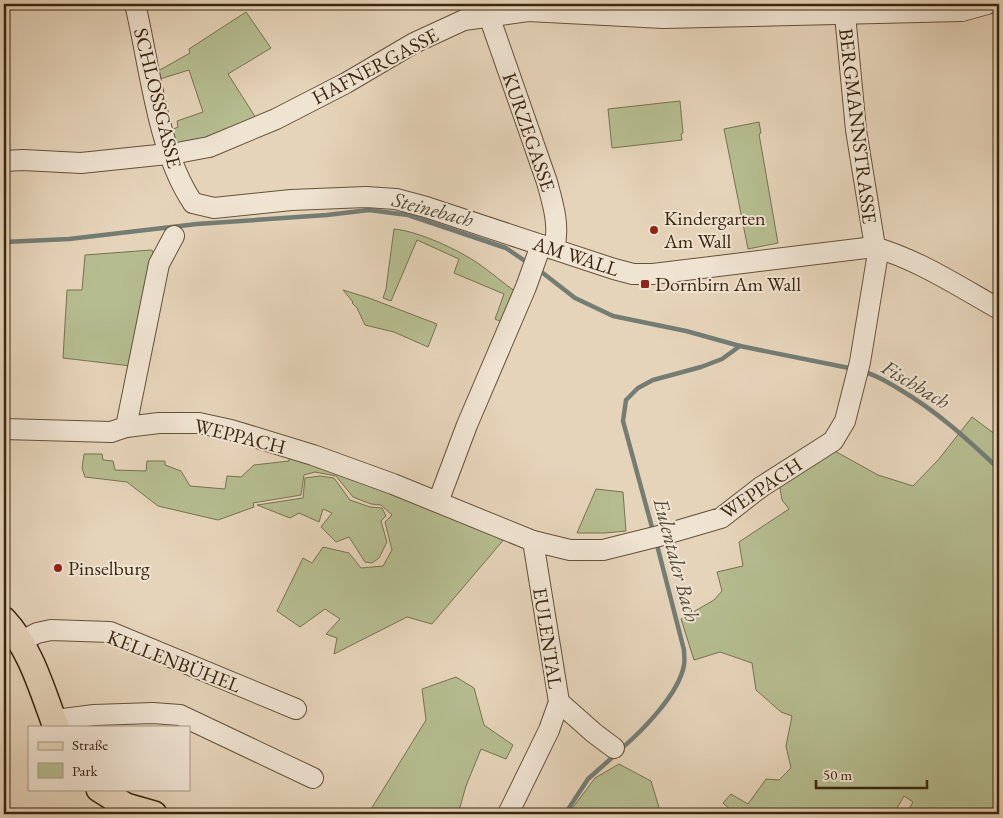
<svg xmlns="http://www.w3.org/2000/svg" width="1003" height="818" font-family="'EB Garamond',serif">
  <rect width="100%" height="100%" fill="#e6d4ba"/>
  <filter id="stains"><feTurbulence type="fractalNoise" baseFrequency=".004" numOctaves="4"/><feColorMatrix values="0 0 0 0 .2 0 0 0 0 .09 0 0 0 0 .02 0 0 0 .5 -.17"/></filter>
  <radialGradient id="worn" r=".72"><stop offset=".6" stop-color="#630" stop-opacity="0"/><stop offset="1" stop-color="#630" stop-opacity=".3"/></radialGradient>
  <g fill="#b5bd90" stroke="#78724f">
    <path d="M246 12 271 48 228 74 256 118C240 125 197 147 182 145 175 143 171 137 169 131L178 127 177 121 203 112 189 70 160 79 158 71 190 53 189 49Z"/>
    <path d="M680 101 683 133 681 134 682 140 612 148 608 109Z"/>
    <path d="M759 122 761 133 759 134 778 243 748 249 724 129Z"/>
    <path d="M394 229C418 231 459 250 479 264 492 273 503 283 516 292L504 323 495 319 504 294 454 273 459 259 417 240 391 301 383 298 386 289Z"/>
    <path d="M151 250 153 251V255L131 366 63 358 67 290H82L85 255Z"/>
    <path d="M343 290 369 298 437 324 428 347 394 332 365 325 357 308 352 303 353 302Z"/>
    <path d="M972 417 999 437V814H906L913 802 904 796 896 810 904 814H733L734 813 723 803 731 794 748 804 766 779 779 780 791 768 786 746 792 716 781 712 756 690 752 663 720 652 694 660 681 619 714 600 722 591 717 572 743 566 739 542 789 509 782 500 779 482 833 450 878 475 913 486 939 459Z"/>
    <path d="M84 454H102L103 460 113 461 115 470 146 471 147 461H165V465L181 471 190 486 225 489 227 476 241 477 254 465 289 461 290 455 506 537 432 624 407 617 334 654 337 638 326 634 340 619 325 609 300 627 277 611 303 558 312 563 323 547 349 553 361 568 383 566 392 550 385 522 392 515 381 505 371 504 353 497 336 476 315 472 304 475 301 495 253 503 254 507 218 520 158 506 127 482 85 477 82 468Z"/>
    <path d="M320 476 334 478 350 500 370 507 382 508 386 516 381 521 387 542 379 558 372 563 365 562 349 537 336 542 321 527 332 513 323 509 319 522 299 513 290 518 257 505 303 498 305 478Z"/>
    <path d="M596 489 623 492 626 531 605 533H577Z"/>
    <path d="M456 677 474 688 484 725 513 745 506 759 481 749 466 786 458 814H368L426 720 422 689Z"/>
    <path d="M619 764 651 781 661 814H627L623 808 611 812 608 814H568L595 778Z"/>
  </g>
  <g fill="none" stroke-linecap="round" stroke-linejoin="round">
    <g stroke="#737d74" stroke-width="4.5">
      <path d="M4 242 69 239 197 224 327 215 369 210 408 215 506 248 528 263"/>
      <path d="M539 270 575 298 613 316 686 331 740 346 854 369"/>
      <path d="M864 372C877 375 887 382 899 389 938 412 966 438 999 469"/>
      <path d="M653 531 623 421 626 400 638 388 653 380 701 367 722 359 740 346"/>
      <path d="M621 749C642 731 679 694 684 665 685 660 684 655 684 650L656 541"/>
      <path d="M565 814 588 779 615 755"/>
    </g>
    <defs>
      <g id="minor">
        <path d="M135 4C150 66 157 150 193 203"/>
        <path d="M489 16 547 182C553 204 560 226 554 249"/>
        <path d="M4 161 23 160 81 163 177 153 209 147 276 119 346 83 414 43 464 20 528 11 663 18 962 11 987 4"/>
        <path d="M193 203 214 208 291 200 366 197 396 199 426 207 614 269 633 274H653L874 247C919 260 958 286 999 309"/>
        <path d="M126 427 159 264 174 236"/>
        <path d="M4 429 111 432 126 427 159 423H199L231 430 313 455 393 484 533 541 570 550H603L663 535 721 518 761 487 833 441 845 421 860 362 877 259 856 130 844 4"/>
        <path d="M438 502 467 425 526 287 541 245"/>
        <path d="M20 642 37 633 51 630 110 632 296 709"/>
        <path d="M559 702 594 733 614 748"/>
        <path d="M54 722 63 719 94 715 153 713 180 715 313 778"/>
        <path d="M508 814 549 730 559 702 533 541"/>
      </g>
      <g id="major">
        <path d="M4 620C31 649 42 690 56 727"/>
        <path d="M99 789 126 806 154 814"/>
      </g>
    </defs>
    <use href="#minor" stroke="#655239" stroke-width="22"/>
    <use href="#major" stroke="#3a260e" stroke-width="28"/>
    <use href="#minor" stroke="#efe3d2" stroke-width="20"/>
    <use href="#major" stroke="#e6d4ba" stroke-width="25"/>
  </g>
  <g fill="#8f2418" stroke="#efe3d2" stroke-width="2">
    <circle cx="654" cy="230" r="5"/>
    <rect x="640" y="279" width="10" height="10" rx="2.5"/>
    <circle cx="58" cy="568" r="5"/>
  </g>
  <g text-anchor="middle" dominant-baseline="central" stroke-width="4" stroke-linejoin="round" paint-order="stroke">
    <g font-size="20" fill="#3a260e" stroke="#efe3d2">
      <text transform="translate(375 66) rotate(-28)">HAFNERGASSE</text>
      <text transform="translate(158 98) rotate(76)">SCHLOSSGASSE</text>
      <text transform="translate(858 126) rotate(83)">BERGMANNSTRASSE</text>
      <text transform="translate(529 132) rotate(71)">KURZEGASSE</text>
      <text transform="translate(576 256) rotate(18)">AM WALL</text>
      <text transform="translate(240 436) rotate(14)">WEPPACH</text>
      <text transform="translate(761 488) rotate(-34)">WEPPACH</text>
      <text transform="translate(548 638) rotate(81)">EULENTAL</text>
      <text transform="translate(174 661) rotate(21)">KELLENBÜHEL</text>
    </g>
    <g font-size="20" fill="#3a260e" stroke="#efe3d2" text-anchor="start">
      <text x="664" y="218">Kindergarten<tspan x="664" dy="23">Am Wall</tspan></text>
      <text x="655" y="284">Dornbirn Am Wall</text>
      <text x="68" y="568">Pinselburg</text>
    </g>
    <g font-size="21" font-style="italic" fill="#524a38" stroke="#efe3d2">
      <text transform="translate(433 209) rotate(15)">Steinebach</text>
      <text transform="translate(916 384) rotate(31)">Fischbach</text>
      <text transform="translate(677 560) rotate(75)">Eulentaler Bach</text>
    </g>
  </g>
  <rect width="1003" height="818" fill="none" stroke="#e6d4ba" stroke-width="20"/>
  <rect x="5" y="5" width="993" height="808" fill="none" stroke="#3a260e" stroke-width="2.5"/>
  <rect x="10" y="10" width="983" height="798" fill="none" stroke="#3a260e"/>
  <rect x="28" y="726" width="162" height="65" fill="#efe3d2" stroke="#a79784"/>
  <rect x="38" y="742" width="25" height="8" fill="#e6d4ba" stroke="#a79784"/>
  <text x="72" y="750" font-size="15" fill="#3a260e">Straße</text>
  <rect x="38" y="763" width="25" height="15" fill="#b5bd90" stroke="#a79784"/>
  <text x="72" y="776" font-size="15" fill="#3a260e">Park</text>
  <path d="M816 780v8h111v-8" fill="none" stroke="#3a260e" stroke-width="2.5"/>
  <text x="823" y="780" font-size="15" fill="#3a260e" stroke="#efe3d2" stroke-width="4" paint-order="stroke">50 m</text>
  <rect width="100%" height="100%" filter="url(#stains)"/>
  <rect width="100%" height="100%" fill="url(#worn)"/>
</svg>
